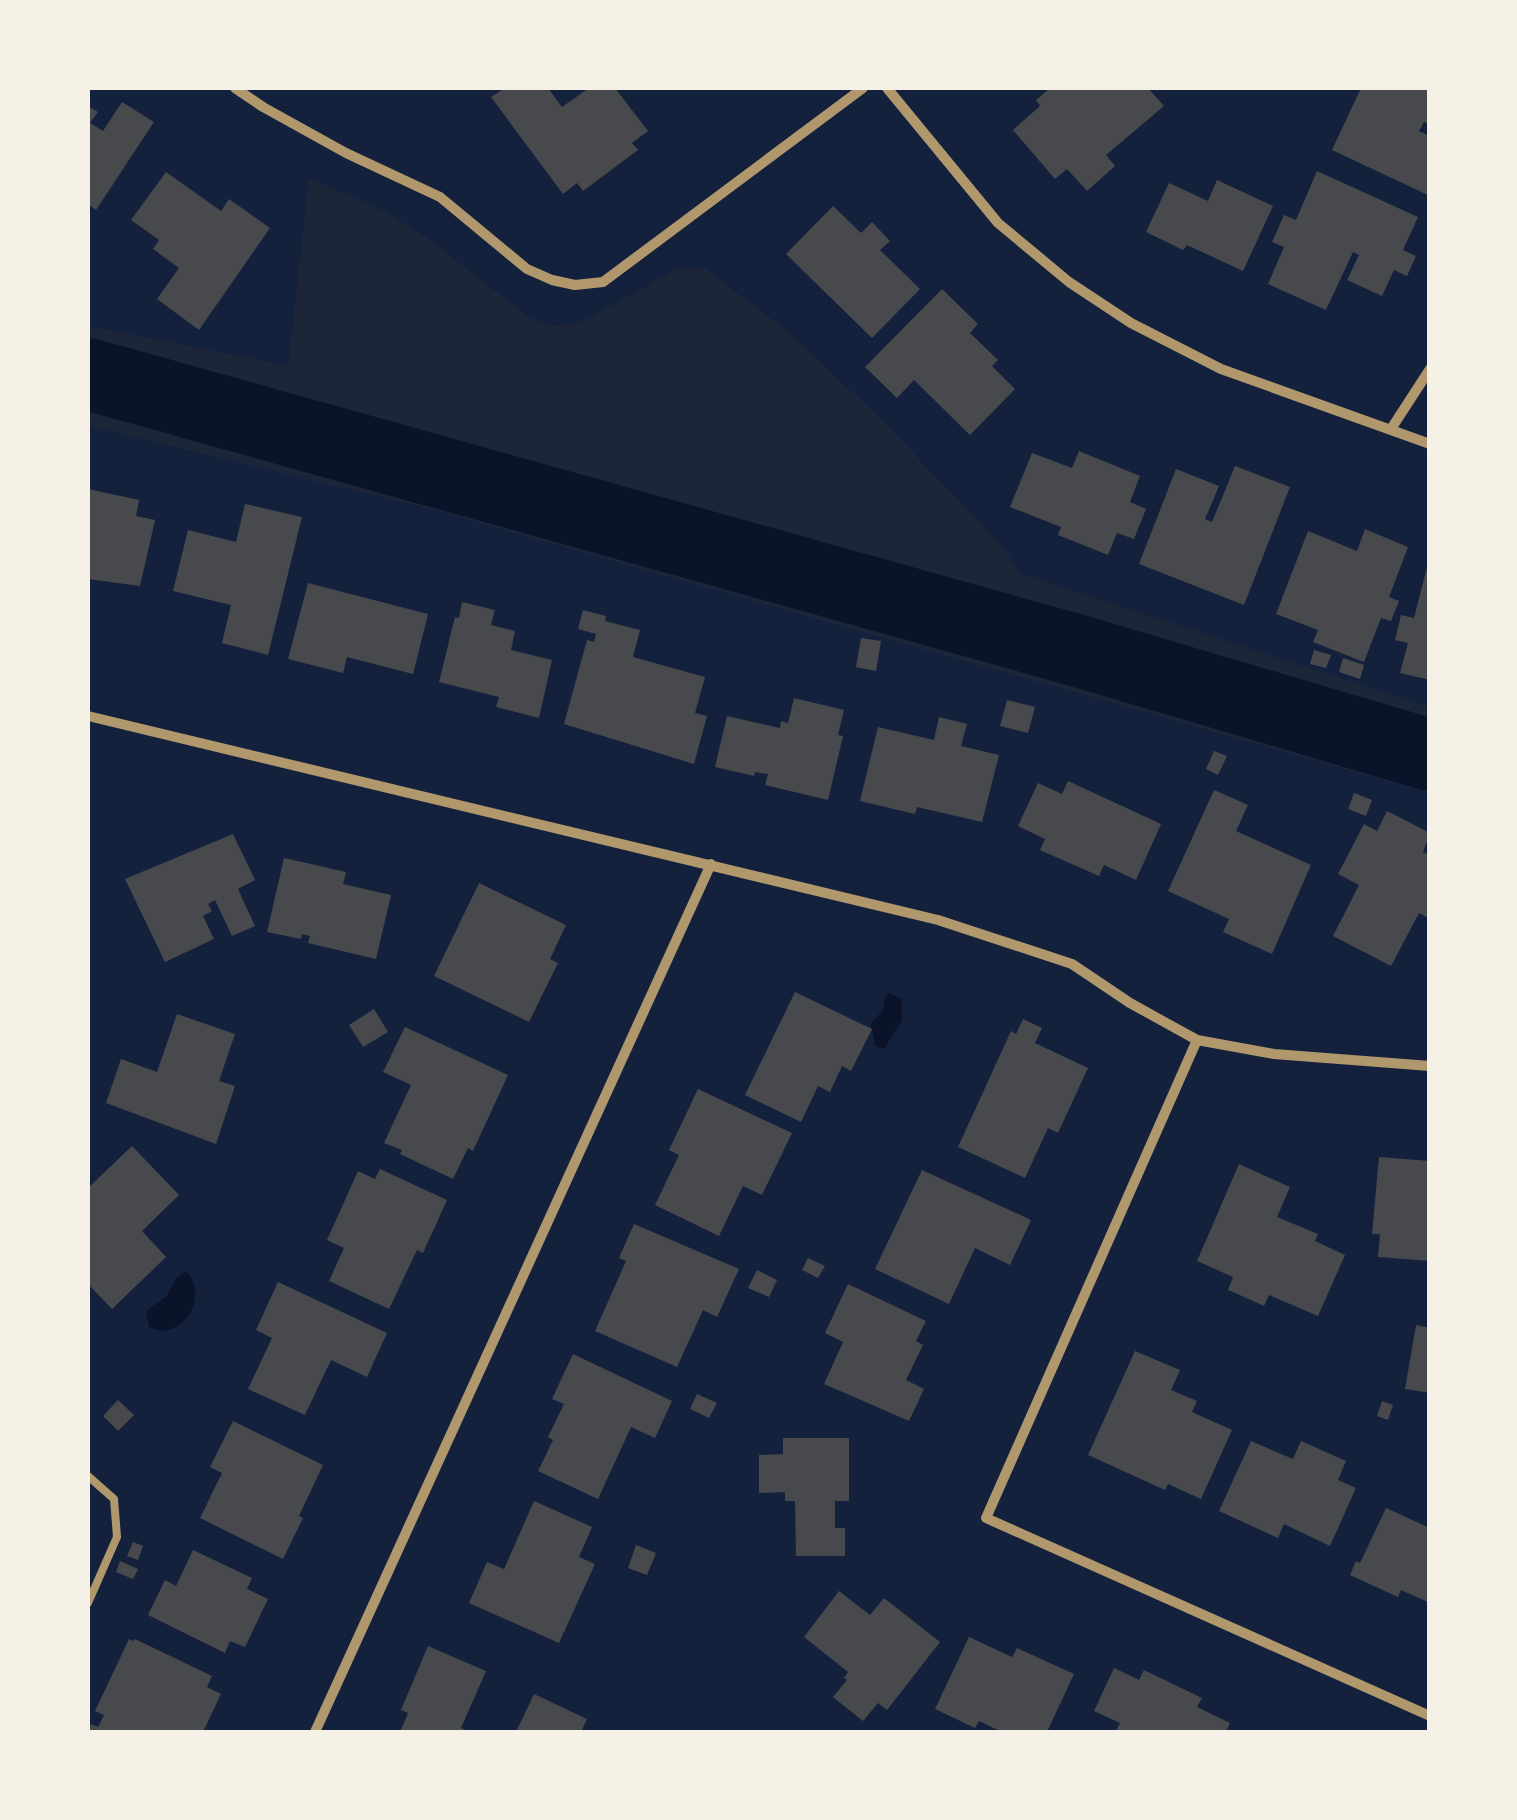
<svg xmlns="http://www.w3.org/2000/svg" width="1517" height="1820" font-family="Barlow,sans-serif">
  <rect width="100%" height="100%" fill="#14213d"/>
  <path fill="#1d2539" d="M309 178 384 211 425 236 530 318 553 326 580 323 677 269 704 268 785 329 880 418 1003 547 1020 573 1429 707V793L431 509 88 426V326L288 366Z"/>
  <g fill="#0b132b">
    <path d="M890 993 901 999 902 1020 884 1049 875 1046 871 1024 883 1010 885 996Z"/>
    <path d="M186 1271C211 1296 182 1344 149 1327L146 1311 167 1296 176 1278Z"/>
  </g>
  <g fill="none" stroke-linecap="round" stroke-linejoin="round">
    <path stroke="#0b132b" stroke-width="72" d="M88 374 1072 649 1430 755"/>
  </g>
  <g fill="#48494c">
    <path d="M505 88H548L562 107 589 88H615L648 131 632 143 638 150 583 191 577 183 563 194 491 97Z"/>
    <path d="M1050 88H1148L1164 106 1106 155 1115 166 1087 191 1067 169 1055 179 1013 130 1040 106 1036 100Z"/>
    <path d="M1361 88H1430V124L1424 122 1419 131 1430 136V196L1332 150Z"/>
    <path d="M122 102 154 122 96 210 88 204V106L98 112 90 123 103 131Z"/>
    <path d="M1317 171 1418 217 1403 250 1416 256 1407 276 1394 270 1382 296 1347 280 1359 255 1353 252 1326 310 1268 284 1284 247 1272 242 1284 215 1296 220Z"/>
    <path d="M166 172 221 211 229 199 270 228 199 330 157 299 179 268 153 249 159 240 131 220Z"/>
    <path d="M1217 180 1273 206 1243 271 1187 245 1183 250 1146 232 1169 183 1208 201Z"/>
    <path d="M833 206 861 233 872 222 890 241 880 250 920 289 872 338 786 254Z"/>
    <path d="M942 289 978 324 970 333 998 360 992 366 1015 389 970 435 914 380 897 398 865 367Z"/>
    <path d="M1079 451 1140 476 1130 502 1146 509 1134 539 1117 533 1108 555 1058 535 1061 527 1010 507 1032 453 1072 468Z"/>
    <path d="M1235 466 1290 487 1244 605 1139 564 1176 469 1219 486 1205 519 1212 522Z"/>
    <path d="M88 489 139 500 136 516 155 520 140 586 88 579Z"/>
    <path d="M245 504 302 517 268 655 222 643 231 605 173 591 188 530 236 542Z"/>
    <path d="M1365 529 1408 547 1389 597 1399 601 1391 621 1381 618 1364 662 1313 642 1318 630 1276 614 1308 531 1357 551Z"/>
    <path d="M1428 563H1430V680L1400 673 1408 643 1395 640 1401 615 1414 618Z"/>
    <path d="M308 583 428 614 413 674 347 657 343 673 288 659Z"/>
    <path d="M462 602 495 610 491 625 515 631 511 650 552 660 539 718 496 707 499 697 439 682 455 617 459 618Z"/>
    <path d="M583 610 606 616 605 621 640 630 633 657 705 677 695 713 707 716 694 764 564 724 587 640 594 642 596 634 578 629Z"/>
    <path d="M861 638 881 641 876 671 856 667Z"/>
    <path d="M1314 650 1331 655 1326 668 1310 664Z"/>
    <path d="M1343 658 1364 665 1360 679 1339 672Z"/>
    <path d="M794 698 844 710 838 735 843 736 828 800 765 785 768 774 755 772 754 776 715 767 727 716 780 728 781 721 788 723Z"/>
    <path d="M1007 700 1035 707 1028 733 1000 726Z"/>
    <path d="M939 717 967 724 961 746 999 755 982 822 917 807 915 814 860 801 878 727 934 740Z"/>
    <path d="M1214 751 1227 756 1218 775 1206 769Z"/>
    <path d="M1068 781 1161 824 1136 880 1104 865 1099 876 1040 850 1045 839 1018 826 1038 783 1062 794Z"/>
    <path d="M1214 790 1248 805 1236 831 1311 865 1272 954 1223 932 1229 919 1168 891Z"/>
    <path d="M1354 793 1372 800 1366 816 1348 809Z"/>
    <path d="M1387 811 1430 833 1423 852 1430 855V919L1419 913 1391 966 1333 936 1359 885 1338 874 1364 824 1377 831Z"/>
    <path d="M233 834 255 880 238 889 255 926 232 936 215 900 208 904 212 911 203 916 214 939 165 962 125 879Z"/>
    <path d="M284 858 346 872 343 884 391 895 376 959 308 943 310 936 302 934 301 939 267 932Z"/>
    <path d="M479 883 566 925 550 959 558 963 529 1022 434 976Z"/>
    <path d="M795 992 872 1029 851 1071 842 1066 830 1092 818 1086 801 1122 745 1095Z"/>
    <path d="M374 1009 388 1032 363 1047 349 1025Z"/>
    <path d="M177 1014 235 1034 219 1081 235 1086 216 1144 106 1103 121 1059 157 1072Z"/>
    <path d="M1023 1019 1042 1028 1035 1043 1088 1068 1058 1133 1048 1128 1025 1178 958 1147 1011 1031 1016 1034Z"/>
    <path d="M405 1027 508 1075 473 1151 468 1148 453 1179 400 1154 402 1150 384 1143 411 1085 383 1072Z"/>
    <path d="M698 1089 792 1133 762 1195 743 1186 719 1236 655 1205 679 1155 669 1150Z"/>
    <path d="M132 1146 179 1195 142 1231 166 1257 112 1309 88 1284V1188Z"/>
    <path d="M1379 1157 1430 1161V1261L1378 1257 1380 1234H1372Z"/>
    <path d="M1239 1164 1290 1187 1277 1217 1318 1234 1315 1241 1345 1255 1318 1316 1269 1295 1264 1306 1233 1292 1228 1290 1233 1277 1197 1261Z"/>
    <path d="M380 1169 447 1200 423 1253 417 1250 389 1309 329 1281 344 1248 327 1240 358 1171 375 1179Z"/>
    <path d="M922 1170 1031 1220 1010 1265 975 1248 949 1304 875 1269Z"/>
    <path d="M634 1224 739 1269 717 1317 703 1310 677 1367 595 1331 626 1261 619 1258Z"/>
    <path d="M808 1258 825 1266 818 1278 802 1270Z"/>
    <path d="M757 1270 777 1280 769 1297 748 1288Z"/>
    <path d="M278 1282 387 1333 367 1377 331 1360 305 1415 248 1389 272 1338 256 1330Z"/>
    <path d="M848 1284 926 1321 916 1341 923 1345 906 1380 924 1389 909 1421 824 1384 843 1342 825 1333Z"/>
    <path d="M1416 1325 1430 1328V1393L1405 1389Z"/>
    <path d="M1135 1351 1180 1370 1171 1390 1197 1401 1192 1412 1232 1430 1201 1499 1168 1484 1165 1490 1088 1455Z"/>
    <path d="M573 1354 672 1401 655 1438 631 1427 598 1499 538 1471 553 1440 548 1437 564 1404 552 1399Z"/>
    <path d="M697 1394 717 1403 709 1418 690 1409Z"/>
    <path d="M118 1400 134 1415 118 1431 103 1416Z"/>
    <path d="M1382 1401 1393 1405 1388 1420 1377 1416Z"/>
    <path d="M233 1421 323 1465 299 1516 303 1518 283 1559 200 1518 222 1473 210 1467Z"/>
    <path d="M783 1438H849V1501H835V1528H845V1556H796L795 1501H785V1492L759 1493V1455L783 1454Z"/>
    <path d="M1251 1441 1293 1459 1301 1441 1346 1461 1338 1480 1356 1488 1330 1546 1284 1524 1278 1538 1219 1511Z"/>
    <path d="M534 1501 592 1527 579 1557 595 1564 559 1643 469 1603 487 1562 504 1569Z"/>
    <path d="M1386 1508 1430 1528V1603L1401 1590 1398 1597 1350 1575 1356 1561 1360 1563Z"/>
    <path d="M133 1542 143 1546 138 1560 127 1556Z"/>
    <path d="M636 1545 656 1553 647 1575 628 1568Z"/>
    <path d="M193 1550 252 1578 247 1589 268 1599 245 1647 230 1641 225 1653 148 1615 165 1580 176 1586Z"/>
    <path d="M120 1561 138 1569 133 1579 116 1572Z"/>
    <path d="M839 1591 870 1615 884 1598 940 1642 887 1710 878 1703 863 1721 833 1697 847 1680 844 1678 848 1672 804 1637Z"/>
    <path d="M969 1637 1012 1657 1017 1648 1074 1674 1047 1732H1002L979 1721 975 1728 935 1709Z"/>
    <path d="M129 1639 133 1641 135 1639 212 1676 207 1687 221 1694 203 1732 88 1731 91 1724 98 1727 104 1715 95 1711Z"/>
    <path d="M428 1646 486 1671 461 1728 471 1732H400L408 1713 401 1710Z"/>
    <path d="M1114 1668 1139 1680 1144 1670 1202 1698 1197 1707 1230 1723 1226 1732 1116 1731 1120 1723 1094 1711Z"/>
    <path d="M534 1694 587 1719 581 1732H516Z"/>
  </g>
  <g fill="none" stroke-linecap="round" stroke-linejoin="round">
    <path stroke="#b1986c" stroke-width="8" d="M88 1476 114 1499 117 1537 88 1603"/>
    <g stroke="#b1986c" stroke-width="10">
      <path d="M235 88 263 107 346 153 440 197 527 269 552 280 575 285 603 282 863 88"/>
      <path d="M887 88 998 223 1069 282 1131 323 1221 369 1430 444"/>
      <path d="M1391 429 1430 369"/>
      <path d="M88 716 938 920 1072 964 1130 1003 1197 1040 1274 1054 1430 1066"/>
      <path d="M1197 1040 986 1518 1430 1716"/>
      <path d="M315 1732 711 864"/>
    </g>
  </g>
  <rect width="1517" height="1820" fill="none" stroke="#f6f1e7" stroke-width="180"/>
</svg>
